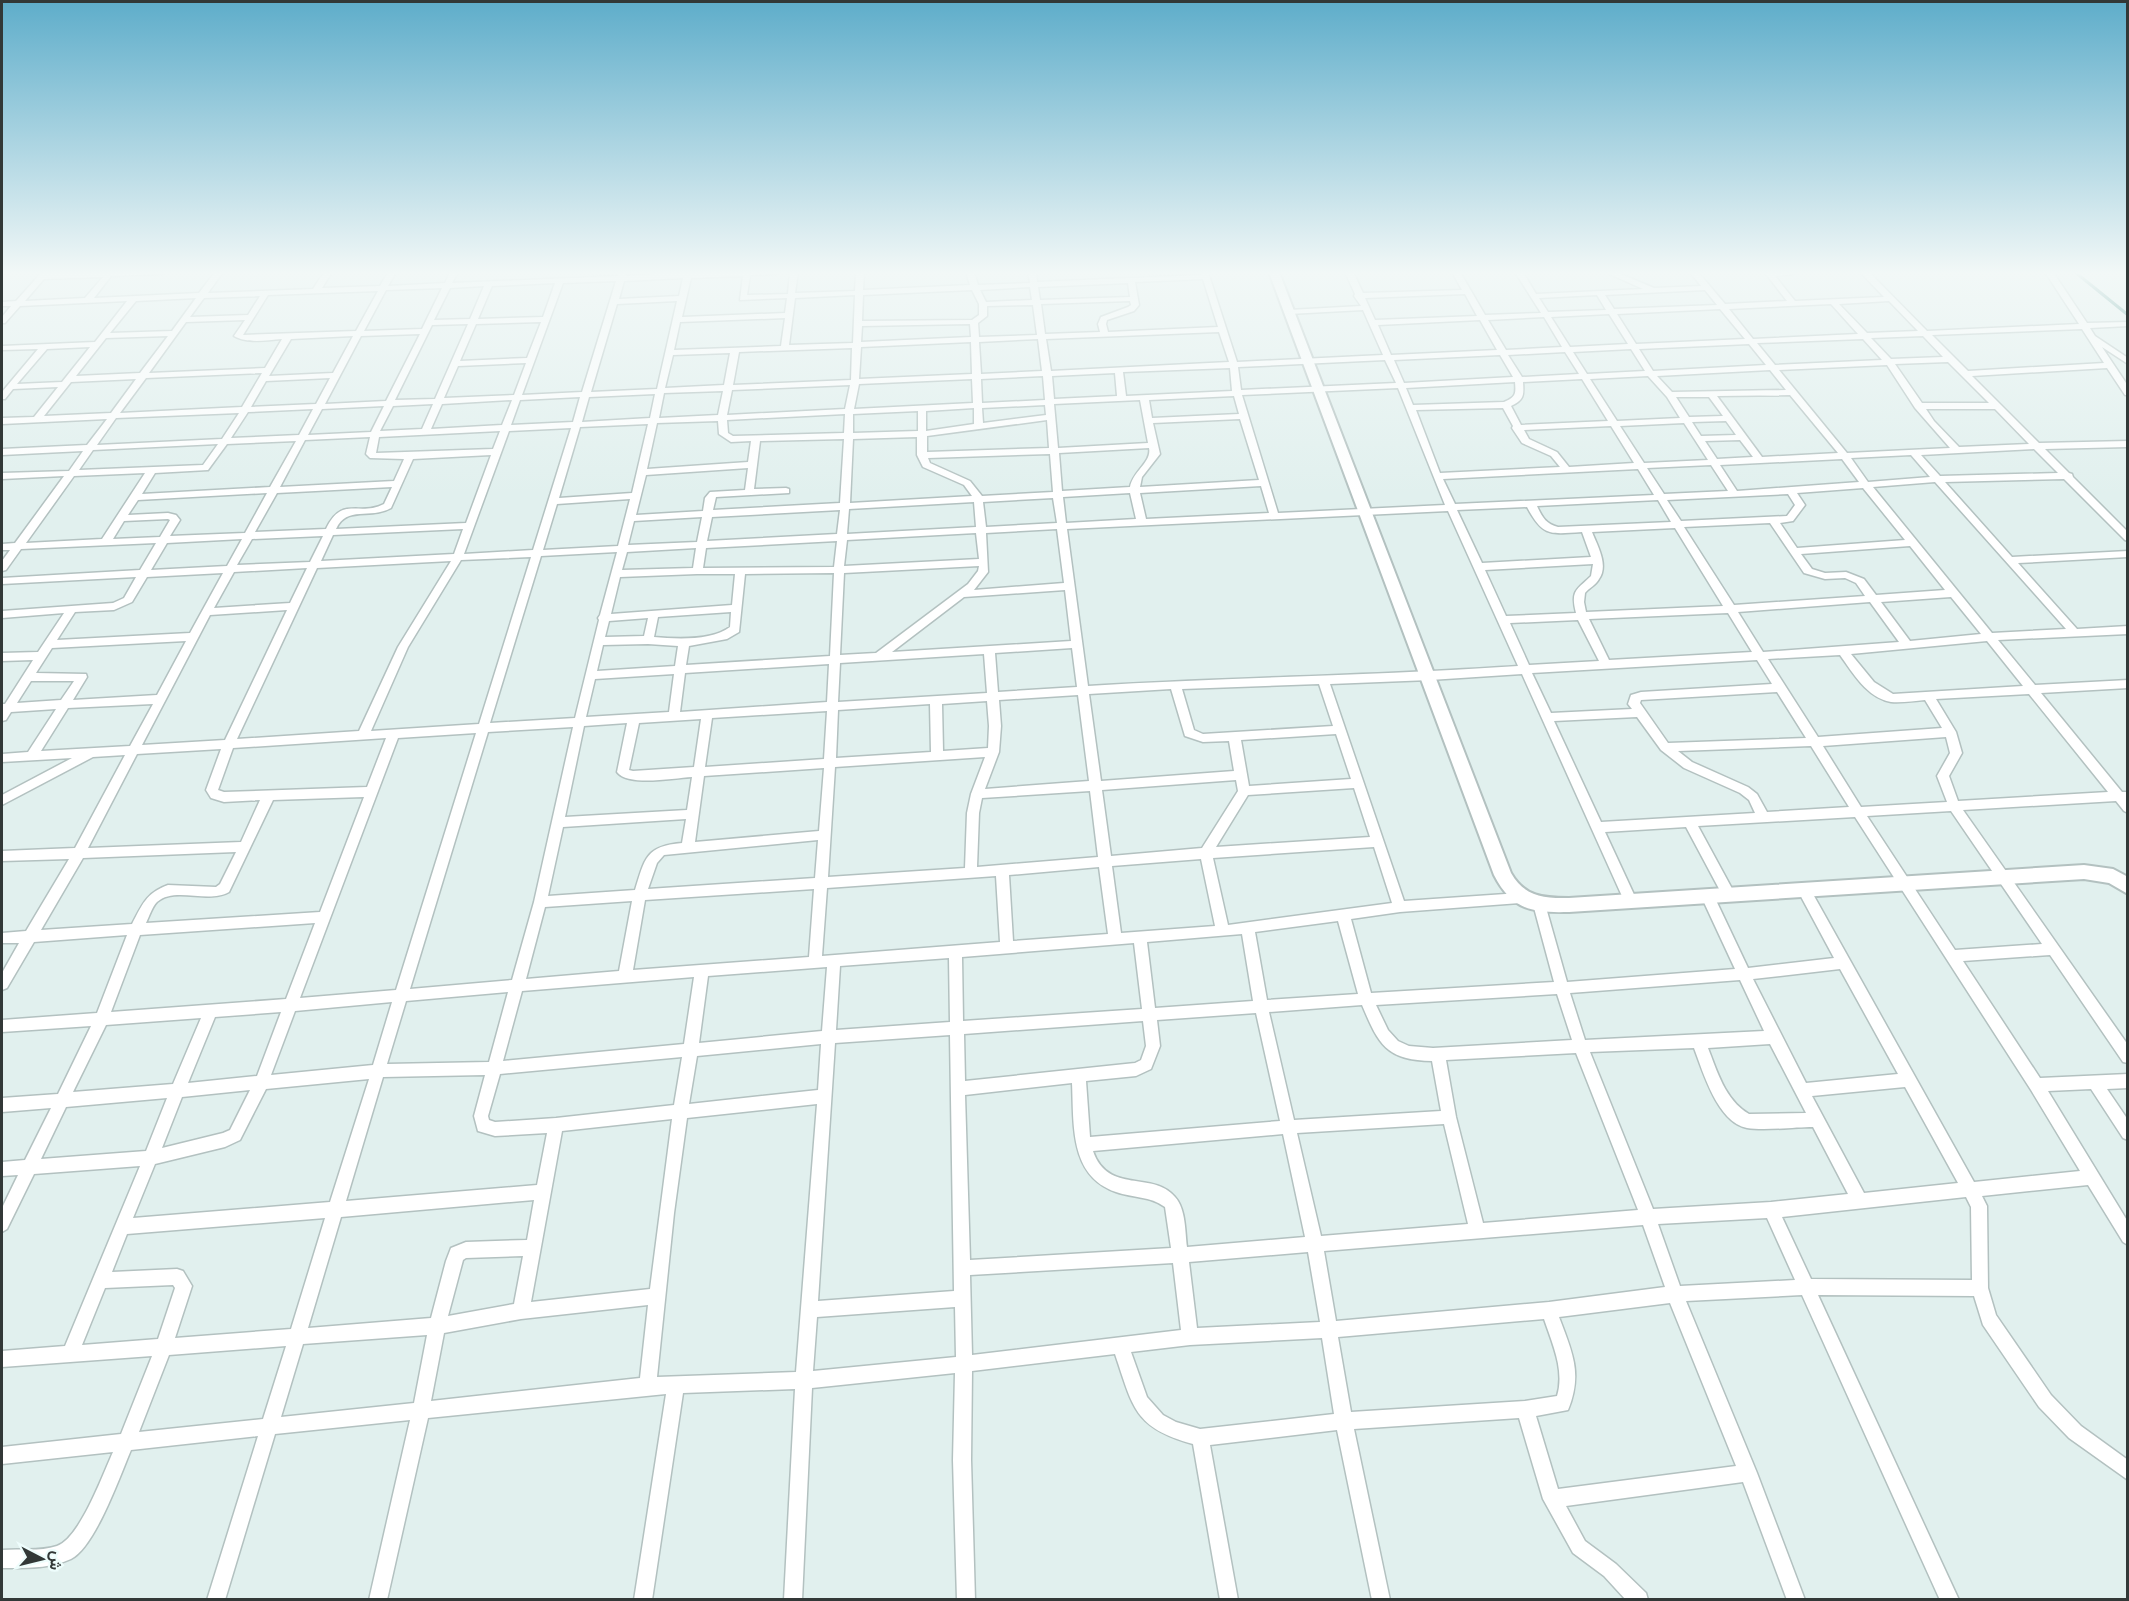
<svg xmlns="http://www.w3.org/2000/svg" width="2129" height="1601" font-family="Bitter,Vazirmatn,serif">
  <rect width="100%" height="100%" fill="#e1f0ee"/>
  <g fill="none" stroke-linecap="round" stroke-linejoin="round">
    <path stroke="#31837e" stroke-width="3" d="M2075 272 2128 315"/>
    <defs>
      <path id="minor" d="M42 272H50L48 274 166 272 162 274 111 276 94 298 199 293 215 272H223L208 293 313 289 324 272H332L322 288 380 286 388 272H396L388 286 445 283 450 272H458L452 283 618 276 619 272H627L626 276 684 272H780L776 274 750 275 747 295 788 294 790 272H798L795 293 855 291 856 272H864L863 290 970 285 966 272H974L978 285 1030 283 1028 272H1036L1037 282 1201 275 1200 272H1208L1237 362 1383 355 1363 310 1289 314 1285 312 1289 310 1361 306 1354 296 1355 294 1345 272H1353L1363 293 1462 290 1452 272H1460L1485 315 1541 313 1515 272H1523L1536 294 1643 289 1605 272H1616L1654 288 1701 286 1690 272H1698L1725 304 1787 301 1766 274 1768 272H1798L1794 274 1775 276 1795 301 1884 297 1860 272H1869L1927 331 2079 324 2045 272H2053L2087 323 2128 322V326L2090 328 2095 336 2128 358V364L2102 347 2128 386V395H2125L2107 368 1972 376 2039 443 2128 441V447L2045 449 2069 473 2072 474 2073 477 2128 532V541L2125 540 2064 479 1945 482 2012 557 2128 551V557L2018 563 2077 629 2128 626V634L1998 640 2035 685 2128 680V688L2041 693 2122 792H2128V813L2124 811 2116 801 1963 810 2128 1045V1063L2123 1062 2050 955 1963 961 2040 1078 2128 1074V1088L2107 1089 2128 1120V1140L2123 1138 2091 1089 2048 1091 2128 1222V1245L2123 1242 2088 1185 1982 1196 1987 1206 1988 1288 1996 1315 2051 1395 2081 1426 2128 1460V1480L2069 1438 2039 1407 1983 1325 1974 1296 1818 1295 1959 1600H1940L1802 1295 1686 1301 1757 1473 1805 1600H1787L1743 1482 1566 1506 1585 1541 1616 1564 1646 1593 1648 1600H1626L1604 1576 1573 1553 1543 1499 1519 1418 1354 1429 1390 1600H1372L1337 1430 1210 1445 1238 1600H1220L1193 1444C1134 1428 1133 1407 1115 1354L972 1371 971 1460 975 1600H957L953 1460 955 1373 812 1388 802 1600H784L795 1389 683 1393 652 1600H634L666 1394 428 1418 387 1600H369L410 1420 275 1434 225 1600H207L258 1436 131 1450C120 1476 95 1547 71 1559 49 1569 25 1568 2 1568V1550C20 1548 39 1552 57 1546 80 1538 103 1474 113 1452L2 1464V1447L121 1434 152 1356 2 1367V1351L65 1346 140 1166 34 1174 7 1229 2 1232V1208L18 1175 2 1176V1162L25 1160 51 1108 2 1112V1098L58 1094 91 1026 2 1032V1020L97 1013 127 935 34 942 7 988 2 990V973L19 943H2V933L26 931 69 859 2 861V851L75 848 125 755 93 757 2 805V795L72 758 2 762V754L28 752 56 709 11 712 6 720 2 721V704H5L33 660 2 661V653L38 652 64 613 2 618V611L113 603 124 598 136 577 2 584V578L140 570 156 543 21 549 6 570 2 571V561L10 550H2V544L15 543 64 476 2 479V473L69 471 83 451 2 455V449L87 445 107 419 2 424V418L34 417 58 387 13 389 5 399H2V392L38 349 2 350V346L95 342 127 301 20 306 5 323H2V317L11 306H2V302L16 301ZM743 276 740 300 787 298 785 313 682 317 691 278ZM103 277 85 298 25 301 44 279ZM683 278 679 296 619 299 624 281ZM1203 279 1218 327 1108 332 1106 324 1107 320 1134 311 1139 305 1135 282ZM616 281 582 392 522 395 563 283ZM555 283 543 317 478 319 492 286ZM1128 283 1130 297 1040 300 1038 287ZM484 286 470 319 434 320 450 288ZM1030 287 1032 300 986 302 980 290ZM442 288 422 329 364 331 386 290ZM972 290 979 304V315L972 320 862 321 863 295ZM1705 290 1717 305 1614 309 1605 295ZM378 291 356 331 243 335 268 295ZM1465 294 1477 316 1375 320 1365 298ZM855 295 853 343 789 345 795 298ZM1597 295 1606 310 1548 312 1539 298ZM260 296 248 315 190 317 204 298ZM196 298 172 331 110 333 136 301ZM677 301 657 389 591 392 617 304ZM1130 301 1131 305 1128 307 1101 317 1098 324 1100 332 1045 334 1041 304ZM1889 301 1918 331 1867 333 1839 304ZM1831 304 1858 334 1753 339 1729 309ZM1033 305 1037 335 979 337 978 323 987 316V306ZM1720 309 1745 339 1636 344 1617 314ZM1609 314 1628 344 1570 347 1551 317ZM1544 317 1562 347 1506 350 1488 320ZM785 318 781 346 674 350 680 322ZM245 320 234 336C247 344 267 340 282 339L265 368 149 373 186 322ZM1480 320 1497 350 1391 355 1378 325ZM541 322 527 358 460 361 476 324ZM468 324 435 399 395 400 432 325ZM970 324 971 337 861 342 862 326ZM2082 329 2104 363 1968 371 1932 335ZM1219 332 1229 362 1051 371 1046 339ZM420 334 386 401 325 404 361 336ZM168 336 140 373 76 376 106 338ZM353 336 333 373 269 376 291 339ZM1923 336 1943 357 1891 359 1871 338ZM1038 339 1042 371 981 374 979 342ZM1863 339 1882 360 1775 365 1757 343ZM971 342 972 374 859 379 861 347ZM1749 344 1766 365 1653 371 1639 349ZM90 347 62 382 17 384 47 349ZM852 348 851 380 733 385 739 352ZM1631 349 1645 371 1587 374 1573 352ZM1565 352 1579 374 1522 377 1508 355ZM730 353 724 385 665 388 673 355ZM1500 355 1513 377 1404 383 1394 360ZM1385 360 1396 383 1241 390 1238 367ZM1948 362 1989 403H1922L1895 364ZM526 363 514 395 444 398 458 366ZM1887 365 1915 408 1950 448 1847 453 1779 370ZM1230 368 1232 391 1126 396 1123 372ZM1770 370 1786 390 1672 392 1657 376ZM262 373 242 407 120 413 146 378ZM1115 373 1117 396 1054 399 1052 376ZM1043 376 1045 400 982 403 981 379ZM1648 376 1667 397 1680 418 1617 421 1590 379ZM330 378 316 404 251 407 266 381ZM136 379 111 413 44 416 71 382ZM972 379 973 403 854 409 859 384ZM1582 379 1608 421 1521 425 1511 406C1524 400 1524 395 1523 382ZM1515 382C1516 394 1516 397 1504 402L1413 405 1406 388ZM850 385 845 409 727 415 732 390ZM1398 388 1445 505 1278 513 1242 395ZM723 391 718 415 659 418 664 393ZM655 394 650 418 582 422 589 397ZM1790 395 1838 453 1762 457 1717 396ZM1234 396 1239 414 1152 418 1149 400ZM580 397 573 422 511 425 520 400ZM1676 397H1709L1723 416 1689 417ZM512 400 502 425 431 429 442 404ZM1140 400 1148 443 1058 448 1054 404ZM433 404 422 429 380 431 393 406ZM1045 405 1046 415 983 423 982 408ZM384 406 371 432 308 435 322 409ZM974 408V424L926 431V411ZM1503 408 1513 426 1512 428 1522 443 1551 456 1560 467 1440 473 1416 410ZM313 409 299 435 231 438 248 412ZM1926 409H1995L2029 444 1959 447 1934 421ZM918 411V431L853 433V414ZM239 413 222 439 97 445 116 418ZM845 414 844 433 733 436 728 433 727 420ZM1240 419 1259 480 1140 487 1142 477 1160 454 1153 423ZM1047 420 1049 448 927 452V436ZM718 421 719 434 731 442 751 441 748 462 647 469 657 423ZM1726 421 1736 435 1701 436 1692 422ZM1684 423 1708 460 1644 463 1620 426ZM648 424 632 493 559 498 580 427ZM1611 426 1634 463 1569 467 1557 452 1529 439 1524 430ZM571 428 533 550 464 554 509 431ZM500 431 493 449 376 453 379 437ZM370 437 366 454 370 458 404 459 394 481 280 487 305 440ZM917 437V455L923 467 964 485 972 496 850 503 853 439ZM844 439 840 503 713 510 716 497 789 493V489L786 488 754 489 760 441ZM1740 440 1753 457 1717 459 1705 441ZM296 441 270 487 142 494 155 473 208 470 227 444ZM218 444 203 465 79 470 93 450ZM1149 448C1152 462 1133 471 1130 487L1062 491 1059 453ZM2034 449 2058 473 1940 476 1921 455ZM1050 454 1053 492 982 496 970 481 930 463 928 458ZM491 455 466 523 336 529C347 505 370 520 391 508L413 459ZM1911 455 1930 477 1868 482 1851 458ZM1842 459 1859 482 1737 491 1720 465ZM1711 465 1728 491 1664 494 1647 468ZM748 468 745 490 710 492 705 498 703 511 636 515 646 475ZM1638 469 1654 495 1455 504 1443 479ZM145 473 102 539 26 543 74 476ZM1935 482 2066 629 1992 633 1873 487ZM1261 486 1269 513 1146 519 1140 493ZM392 487 384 504C359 517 342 495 326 529L255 532 277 493ZM1863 488 1905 540 1797 548 1780 523 1793 521 1805 505 1797 493ZM267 493 245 533 170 536 180 520 176 515 168 513 128 515 138 500ZM1130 493 1136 519 1066 523 1063 497ZM1788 494 1795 505 1787 516 1681 521 1667 500ZM1053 498 1057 523 986 527 983 502ZM630 499 618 546 543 550 557 504ZM1658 500 1671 522 1558 527C1546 524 1542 517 1537 506ZM974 502 976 527 847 534 849 509ZM1527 507C1543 537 1550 534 1582 532L1591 557 1482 563 1457 510ZM840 510 837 534 707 541 712 517ZM1448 511 1518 666C1375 676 1231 677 1088 686L1067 529ZM702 517 697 542 628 545 634 521ZM168 519 170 520 160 537 113 539 124 521ZM1770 523 1804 573 1825 579 1845 578 1856 583 1865 596 1734 605 1684 527ZM1675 528 1723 606 1586 612 1584 602 1585 593C1589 588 1596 585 1599 579 1609 565 1597 545 1592 532ZM463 529 454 554 321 561 333 535ZM1057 529 1064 583 974 590 988 572 986 533ZM976 533 979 559 844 566 847 540ZM323 536 310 562 237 565 252 539ZM242 539 227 566 151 570 167 543ZM837 541 834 567 703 568 706 548ZM1910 546 1945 590 1876 595 1864 579 1846 572 1825 573 1812 569 1801 554ZM696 548 693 568 622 570 627 552ZM617 552 600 615 598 618 599 620 575 718 490 723 541 556ZM531 557 479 724 371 731 408 647 461 560ZM451 561 398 647 359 731 237 739 317 568ZM1593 564 1591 576C1577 590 1570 590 1576 613L1506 616 1485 570ZM979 566 978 571 968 584 876 653 840 655 844 573ZM307 568 290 603 214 608 234 572ZM223 573 190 633 57 640 75 612 114 610 132 602 147 577ZM834 573 830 656 686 665 689 646 727 639 739 632 745 574ZM697 574H735L732 605 611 614 620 577ZM1065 590 1071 641 892 652 964 597ZM1951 597 1981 634 1910 641 1881 602ZM1870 602 1899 642 1763 652 1738 612ZM287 610 225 740 142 745 210 615ZM731 612 730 627C712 641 676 639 654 637L658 617ZM1728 613 1752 652 1609 660 1589 619ZM648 618 644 636 605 637 609 621ZM1578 620 1599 661 1529 665 1510 623ZM186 641 157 695 73 700 87 677 86 674 36 673 52 648ZM1987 641 2023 686 1893 694 1874 682 1851 654ZM648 644 678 646 675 666 597 671 603 645ZM1072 648 1077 687 998 692 995 653ZM984 654 987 693 838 702 840 663ZM1840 655C1853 673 1867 698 1891 702 1902 703 1914 701 1925 700L1942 728 1818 737 1768 659ZM1757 660 1772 684 1641 692 1631 695 1628 704 1632 709 1551 713 1532 673ZM829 664 827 702 680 712 685 673ZM674 674 669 712 586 717 595 679ZM1522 674 1626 905 1631 906 1636 905 1637 901 1605 832 1686 827 1725 900 1730 901 1735 900 1736 896 1698 826 1855 817 2031 1090 2080 1171 1974 1182 1809 887 1804 886 1799 887 1798 891 1834 958 1748 968 1713 894 1708 893 1703 894 1702 898 1735 969 1567 982 1545 904 1544 900 1539 899 1534 900 1533 904 1554 982 1371 993 1351 919 1400 912 1520 903 1525 902 1526 898 1525 894 1520 893 1404 901 1330 684 1430 680ZM31 681H74L61 700 17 703ZM1319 684 1333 726 1203 734 1194 730 1182 689ZM1171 689 1185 736 1203 742 1229 741 1234 771 1101 781 1089 694ZM1777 692 1806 738 1668 743 1640 703 1641 700ZM2029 694 2108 792 1958 801 1949 776 1962 753 1956 732 1936 699ZM1078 695 1089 781 985 789 999 752 1001 726 999 700ZM987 701 989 726 988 748 943 751 942 704ZM153 704 130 746 41 751 68 708ZM930 704 931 752 836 758 838 710ZM827 711 824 759 705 767 712 718ZM1637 717 1661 750 1684 768 1740 793 1749 800 1755 813 1601 822 1554 721ZM701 719 694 767 633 771 629 770 639 723ZM627 723 617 772C628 787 674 778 692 777L687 810 565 817 584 726ZM573 727 534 902 512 980 410 989 488 732ZM476 733 396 990 300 998 398 738ZM1336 734 1351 779 1249 786 1241 740ZM1946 737 1950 753 1937 776 1947 802 1861 807 1823 746ZM386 738 367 787 224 792 218 790 233 748ZM1811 746 1849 807 1767 812 1757 794 1748 787 1692 762 1678 751ZM221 749 206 790 211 798 224 802 260 800 241 842 88 848 137 754ZM985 757 971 794 967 813 965 868 828 877 835 767ZM824 768 819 831 695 842 704 776ZM1236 780 1238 791 1202 848 1111 856 1102 790ZM1354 788 1370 837 1216 847 1248 795ZM1090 791 1098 857 977 867 979 813 982 798ZM364 797 320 912 146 923C149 917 152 907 157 902 175 886 208 904 229 892L273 800ZM1951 811 2042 944 1955 950 1867 816ZM686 819 682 843C646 846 645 858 635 890L548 896 563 827ZM818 840 815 878 648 889 657 863 664 855ZM1374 847 1392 903 1228 925 1213 858ZM236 852 220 884 216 887 168 885C146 893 142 905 132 924L41 930 83 858ZM1201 859 1215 926 1121 933 1112 866ZM1099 867 1108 934 1013 941 1009 875ZM996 876 1000 942 822 956 827 888ZM814 889 809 957 633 970 645 900ZM632 901 619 971 526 979 545 907ZM1338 921 1358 994 1267 1000 1255 932ZM315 923 286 999 111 1012 140 935ZM1242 934 1253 1001 1155 1008 1147 942ZM1134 943 1142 1009 963 1021 962 957ZM949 958 950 1022 836 1030 840 966ZM827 967 822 1031 699 1043 708 976ZM1840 969 1898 1074 1806 1083 1753 979ZM694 977 684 1044 503 1061 522 991ZM1740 980 1764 1031 1585 1040 1570 993ZM508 992 489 1062 387 1064 406 1001ZM1557 994 1572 1040 1433 1048 1409 1046 1398 1041 1388 1030 1376 1005ZM392 1002 373 1065 271 1075 295 1011ZM1362 1005C1379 1045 1386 1060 1432 1061L1441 1111 1294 1120 1269 1012ZM281 1012 257 1076 188 1083 215 1017ZM1256 1013 1280 1121 1090 1137 1086 1081 1136 1076 1151 1069 1160 1046 1157 1020ZM201 1018 173 1084 73 1092 106 1025ZM1143 1021 1146 1046 1141 1060 1135 1063 965 1081 964 1034ZM950 1035 954 1291 818 1301 835 1043ZM821 1044 818 1090 689 1104 697 1056ZM1770 1044 1806 1113 1749 1114C1725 1100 1717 1071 1708 1048ZM1694 1048C1703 1072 1718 1123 1747 1128 1764 1131 1795 1127 1813 1127L1848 1194 1771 1202 1653 1209 1590 1052ZM1576 1053 1638 1210 1483 1223 1456 1117 1446 1060ZM682 1057 674 1105 556 1118 495 1122 489 1120 488 1116 500 1074ZM485 1075 474 1116 478 1131 495 1136 547 1133 537 1185 346 1201 383 1077ZM369 1079 330 1202 133 1218 155 1164 225 1147 240 1140 266 1089ZM1072 1083C1074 1124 1069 1176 1116 1192 1133 1198 1150 1196 1165 1207L1171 1248 970 1260 965 1095ZM1905 1087 1958 1183 1864 1193 1812 1096ZM250 1090 230 1130 223 1133 162 1148 182 1097ZM167 1098 146 1151 41 1159 66 1107ZM817 1104 796 1372 657 1377 674 1213 687 1118ZM672 1119 650 1289 531 1302 562 1131ZM1444 1124 1468 1224 1321 1236 1297 1133ZM1283 1134 1305 1237 1187 1247C1185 1232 1186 1209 1175 1197 1153 1170 1108 1195 1093 1151ZM1966 1197 1971 1207 1972 1280 1811 1279 1782 1217ZM534 1200 527 1240 466 1242 451 1248 446 1261 431 1318 308 1328 341 1217ZM325 1218 291 1329 175 1338 192 1286 183 1271 177 1269 112 1272 127 1234ZM1767 1218 1795 1280 1680 1286 1658 1224ZM1643 1225 1665 1287 1549 1302 1336 1321 1324 1251ZM1308 1252 1320 1322 1197 1328 1189 1262ZM523 1256 514 1304 448 1316 463 1260 466 1258ZM1173 1263 1181 1330 972 1355 970 1275ZM173 1285 175 1288 158 1339 82 1345 105 1288ZM1670 1303 1736 1466 1558 1489 1536 1416 1568 1410C1583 1373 1572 1352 1559 1317ZM648 1305 640 1378 431 1401 444 1333 521 1319ZM955 1307 956 1357 813 1371 817 1317ZM1544 1319C1552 1343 1565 1370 1557 1396L1525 1401 1351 1412 1338 1337ZM427 1335 414 1403 281 1417 303 1344ZM1322 1338 1334 1414 1200 1429 1176 1422 1163 1415 1147 1397 1131 1352 1190 1345ZM286 1346 263 1419 139 1432 169 1355Z"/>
      <path id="secondary" d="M1269 272H1279L1511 873C1525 897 1543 898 1569 898L2084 865 2113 869 2128 877V894L2109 883 2084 879 1569 912C1532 913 1512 910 1494 875Z"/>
    </defs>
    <use href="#minor" stroke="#b3c1c0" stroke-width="3"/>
    <use href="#secondary" stroke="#b3c1c0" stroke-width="4"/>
    <use href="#minor" fill="#fff" fill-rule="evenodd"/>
    <use href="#secondary" fill="#fff" fill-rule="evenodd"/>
  </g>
  <linearGradient id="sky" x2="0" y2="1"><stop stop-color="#5eadca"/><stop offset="0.55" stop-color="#f2f8f7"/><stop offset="1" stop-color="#f2f8f7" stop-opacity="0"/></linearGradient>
  <rect width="2129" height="496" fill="url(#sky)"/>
  <rect width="2129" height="1601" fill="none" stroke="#323837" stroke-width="6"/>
  <g transform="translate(42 1559) rotate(97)" stroke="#eefdfc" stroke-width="4.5" paint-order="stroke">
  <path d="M0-4.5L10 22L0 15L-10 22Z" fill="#323837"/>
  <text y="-9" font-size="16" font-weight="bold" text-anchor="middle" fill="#323837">ش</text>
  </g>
</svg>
